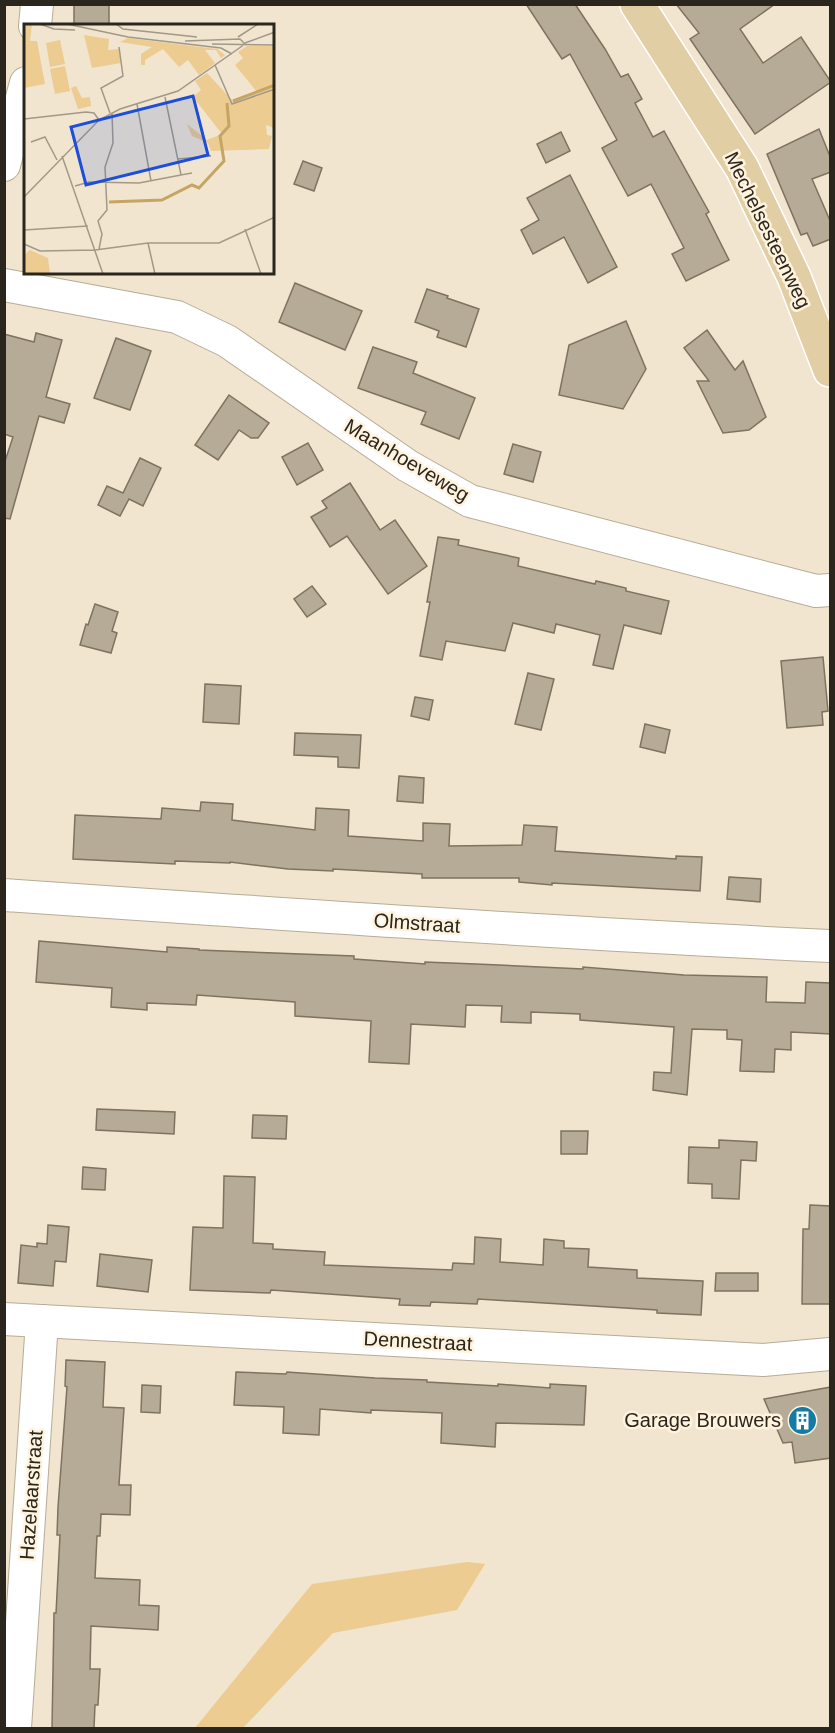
<svg xmlns="http://www.w3.org/2000/svg" width="835" height="1733" font-family="Arial,sans-serif">
  <rect width="100%" height="100%" fill="#f1e5cf"/>
  <path fill="#eccc90" d="M467 1562 485 1564 457 1610 333 1633 243 1728H195L312 1584Z"/>
  <g fill="#b6ab96" stroke="#7e7360" stroke-width="1.5">
    <rect x="74" y="4" width="35" height="22"/>
    <path d="M526 4H575L605 49 621 77 628 74 642 99 635 103 653 137 664 131 709 212 706 214 729 260 686 281 672 254 684 248 651 184 628 196 602 148 617 140 570 54 562 59Z"/>
    <path d="M676 4H775L740 29 763 63 801 37 831 82 755 134 690 39 699 33Z"/>
    <path d="M819 129 831 159V172L812 179 831 223V239L813 246 807 233 801 235 767 154Z"/>
    <path d="M561 132 570 151 546 163 537 144Z"/>
    <path d="M303 161 322 168 314 191 294 184Z"/>
    <path d="M570 175 617 267 588 283 564 237 533 254 521 230 539 220 527 198Z"/>
    <path d="M295 283 362 311 345 350 279 322Z"/>
    <path d="M427 289 448 296 447 298 479 309 466 347 437 337 439 331 415 322Z"/>
    <path d="M626 321 646 369 623 409 559 395 569 345Z"/>
    <path d="M707 330 735 370 743 361 766 417 749 430 723 433 697 381H709L684 348Z"/>
    <path d="M36 333 62 340 46 397 70 404 64 423 39 416 10 519 4 518V464L13 437 4 434V334L34 342Z"/>
    <path d="M116 338 151 351 130 410 94 398Z"/>
    <path d="M373 347 417 362 413 373 475 398 459 439 421 424 426 412 358 388Z"/>
    <path d="M229 395 269 423 258 438H251L239 430 218 460 195 445Z"/>
    <path d="M308 443 323 470 297 485 282 457Z"/>
    <path d="M513 444 541 452 533 482 504 474Z"/>
    <path d="M140 458 161 468 143 506 129 499 120 516 98 505 107 486 123 493Z"/>
    <path d="M350 483 380 530 395 520 427 566 388 594 347 536 330 547 311 517 327 508 322 501Z"/>
    <path d="M438 537 459 540 458 545 519 558 518 566 595 584 596 581 626 588V591L669 601 661 634 624 625 613 669 593 665 600 635 556 624 554 633 513 623 505 651 446 641 442 660 420 656 430 602H427Z"/>
    <path d="M312 586 326 604 307 617 294 599Z"/>
    <path d="M95 604 118 612 112 631 117 633 111 653 80 645 86 624 88 625Z"/>
    <path d="M823 657 828 711 822 712 823 725 787 728 781 661Z"/>
    <path d="M528 673 554 679 541 730 515 724Z"/>
    <path d="M205 684 241 686 239 724 203 722Z"/>
    <path d="M415 697 433 700 429 720 411 716Z"/>
    <path d="M645 724 670 730 665 753 640 747Z"/>
    <path d="M295 733 361 735 359 768 338 767V757L294 755Z"/>
    <path d="M399 776 424 778 423 803 397 801Z"/>
    <path d="M201 802 233 804 232 820 315 830 316 808 349 810 348 836 423 841V823L450 824 449 846 522 845 524 825 557 827 555 851 676 859V856L702 857 700 891 552 883V885L519 882V878H422V874L333 869V871L288 869 230 862V863L175 861V864L73 859 75 815 161 819 162 808 200 811Z"/>
    <path d="M729 877 761 879 760 902 727 899Z"/>
    <path d="M39 941 167 952V947L199 949V950L354 956V959L425 964V962L476 964 583 969V967L684 975 767 977 766 1002 805 1003 806 982 831 983V1034L791 1032V1050L775 1049 774 1072 740 1071 742 1040 727 1039V1030L692 1029 687 1095 653 1090 654 1072 671 1073 674 1027 580 1020V1014L531 1012V1023L501 1022 502 1006 466 1005 465 1027 411 1024 409 1064 369 1062 371 1021 295 1016V1002L197 995 196 1005 147 1003V1010L111 1007 112 988 36 982Z"/>
    <path d="M97 1109 175 1112 174 1134 96 1130Z"/>
    <path d="M253 1115 287 1116 286 1139 252 1138Z"/>
    <path d="M561 1131H588L587 1154H561Z"/>
    <path d="M719 1140 757 1142 756 1161 741 1160 739 1199 712 1198V1184L688 1183 689 1147 719 1148Z"/>
    <path d="M83 1167 106 1169 105 1190 82 1189Z"/>
    <path d="M224 1176 255 1177 253 1243 273 1244V1249L325 1252 324 1265 452 1270 453 1263 474 1264 475 1237 501 1239 500 1262 543 1265 544 1239 564 1241V1248L589 1249 588 1267 637 1270V1278L703 1281 701 1315 657 1313V1310L478 1299 477 1304 431 1302 430 1306 399 1305 400 1299 271 1290 270 1293 190 1290 193 1227 223 1228Z"/>
    <path d="M810 1205 831 1206V1304H802L803 1229H809Z"/>
    <path d="M48 1225 69 1227 66 1262 55 1261 53 1286 18 1283 21 1245 37 1247V1243L47 1244Z"/>
    <path d="M100 1254 152 1260 148 1292 97 1286Z"/>
    <path d="M716 1273H758V1291H715Z"/>
    <path d="M66 1360 105 1362 103 1407 124 1408 119 1485H131L130 1515 101 1514 100 1536H97L95 1578 140 1580 139 1605 159 1606 158 1630 91 1626 90 1669H100L98 1705H95L94 1728H52L54 1613H56L60 1535H57L58 1507 67 1387 65 1386Z"/>
    <path d="M236 1372 286 1374 287 1372 375 1378 427 1380V1382L498 1386V1384L550 1388V1384L586 1386 584 1425 496 1423 495 1447 441 1443 442 1413 371 1410V1413L320 1409 319 1435 283 1433 284 1407 234 1405Z"/>
    <path d="M142 1385 161 1386 160 1413 141 1412Z"/>
    <path d="M831 1387V1458L795 1463 792 1442 783 1443 764 1399Z"/>
  </g>
  <g fill="none" stroke-linecap="round" stroke-linejoin="round">
    <defs>
      <g id="minor">
        <path d="M35 26 37 4"/>
        <path d="M4 165 26 83"/>
        <path d="M4 285 177 317 227 341 408 466 470 501 816 591 830 590"/>
        <path d="M4 895C280 914 555 933 830 946"/>
        <path d="M4 1319 763 1360 830 1354"/>
        <path d="M15 1728 42 1321"/>
      </g>
      <path id="major" d="M637 4 742 168 794 277 830 370"/>
    </defs>
    <use href="#minor" stroke="#b7ac97" stroke-width="34"/>
    <use href="#major" stroke="#fff" stroke-width="36"/>
    <use href="#minor" stroke="#fff" stroke-width="32"/>
    <use href="#major" stroke="#e2cea5" stroke-width="33"/>
  </g>
  <defs>
    <symbol id="building-disc" viewBox="-11 -11 22 22"><circle r="9.5" fill="#147ba5" stroke="#fff3dd"/><path d="M-4-6H4V6H1V3H-1V6H-4ZM-2.5-4.3h1.7v1.8h-1.7ZM.8-4.3h1.7v1.8H.8ZM-2.5-1h1.7V.8h-1.7ZM.8-1h1.7V.8H.8Z" fill="#fff"/></symbol>
  </defs>
  <g fill-rule="evenodd">
    <use href="#building-disc" x="786" y="1404" width="33" height="33"/>
  </g>
  <g text-anchor="middle" dominant-baseline="central" stroke-width="5" stroke-linejoin="round" paint-order="stroke">
    <g font-size="20" fill="#2a261e" stroke="#fff3dd">
      <text transform="translate(768 230) rotate(64)">Mechelsesteenweg</text>
      <text transform="translate(407 460) rotate(31)">Maanhoeveweg</text>
      <text transform="translate(417 923) rotate(4)">Olmstraat</text>
      <text transform="translate(418 1341) rotate(3)">Dennestraat</text>
      <text transform="translate(31 1495) rotate(-86)">Hazelaarstraat</text>
    </g>
    <g font-size="20" fill="#2a261e" stroke="#fff3dd" text-anchor="end">
      <text x="781" y="1420">Garage Brouwers</text>
    </g>
  </g>
  <g transform="translate(24 24)">
    <rect width="250" height="250" fill="#f1e5cf"/>
    <path d="M8 0 6 17H13L21 60 0 64V1ZM60 11 85 15 84 26 95 25 97 39 68 44ZM104 14 193 25 201 31 197 34 192 26H181L191 39 175 51 164 36 155 43 139 25 121 36V41H117V30L128 23 96 18ZM36 16 41 40 26 43 22 19ZM223 22H250V104L242 101 243 111 248 112 245 125 187 127 184 119 168 112 163 100 183 116 198 110 169 73 177 66 171 57 183 49 209 77 233 68 211 41 219 34 214 28ZM41 42 46 67 31 70 26 45ZM52 62 58 74 66 73 67 82 54 85 47 64ZM6 226 24 234 26 250H0V231Z" fill="#eccc90"/>
    <path fill="none" stroke="#c6a564" stroke-width="3" d="M209 77 251 61M85 178 138 176 168 161 175 164 200 137 196 112 205 102 203 79"/>
    <path fill="none" stroke="#a19988" stroke-width="1.5" d="M16 0 30 5 51 6M43 0 104 13 197 24 208 30M92 0 99 5 173 13M214 13 234 0M161 17 216 15 221 20M221 19 251 8M188 20 251 21M191 41 208 80 251 65M141 73 157 151 168 149M113 80 127 157M86 89 77 64 99 52 95 23M0 95 62 88 70 89 75 96M7 118 21 113 33 136M38 132 79 250M154 135 187 132 179 131M51 162 65 158 115 159 157 151M0 173 75 96 96 85 154 67 221 20M221 205 237 250M0 206 64 202M124 219 131 250M0 220 16 227 71 226 124 219H195L251 193M75 225 78 210 74 197 83 186 81 143 89 119 88 89"/>
    <path fill="#1d4ed8" fill-opacity="0.15" stroke="#1d4ed8" stroke-width="3" d="M169 72 184 131 62 161 47 103Z"/>
    <rect width="250" height="250" fill="none" stroke="#2a261e" stroke-width="3"/>
  </g>
  <rect width="835" height="1733" fill="none" stroke="#2a261e" stroke-width="12"/>
</svg>
